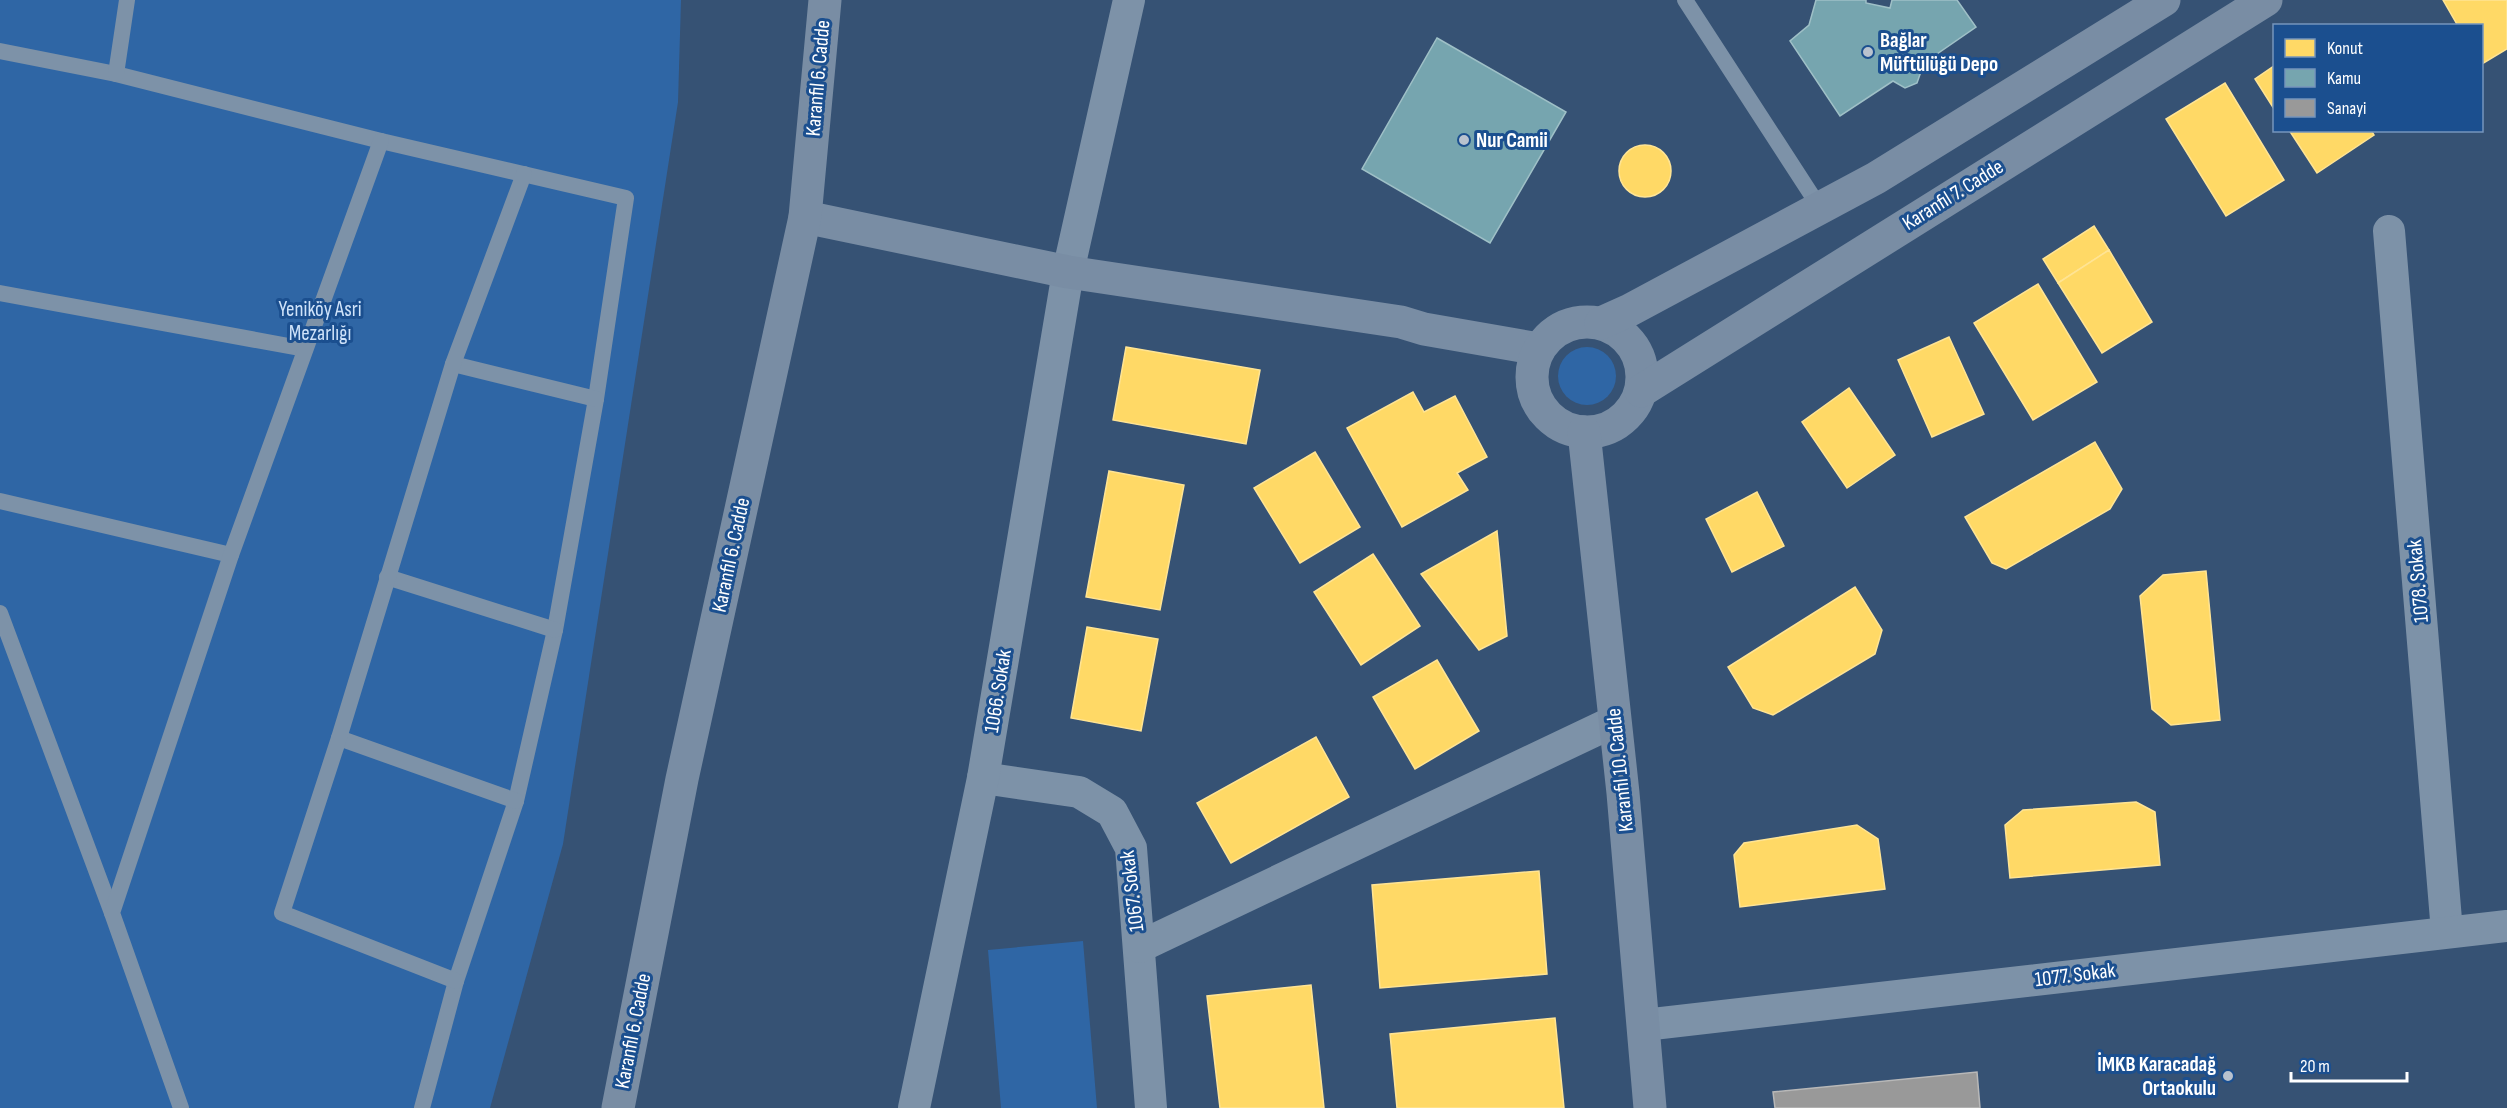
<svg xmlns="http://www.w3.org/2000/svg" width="2507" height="1108" font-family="'Sofia Sans Condensed',sans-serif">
  <rect width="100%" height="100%" fill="#365274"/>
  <g fill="#2f66a5">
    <path d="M0 0H681L678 102 563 844 490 1108H0Z"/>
    <circle cx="1587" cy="376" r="29"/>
    <path d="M1083 941 1097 1108H1001L988 950Z"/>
  </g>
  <g fill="#ffd966" stroke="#ffe494" stroke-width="1.5">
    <path d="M2443 0H2507V49L2482 64V26H2458Z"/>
    <path d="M2274 66V109L2255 79Z"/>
    <path d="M2225 83 2284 180 2226 216 2166 119Z"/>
    <path d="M2289 130H2371L2374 135 2317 173Z"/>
    <circle cx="1645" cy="171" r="26"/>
    <path d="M2094 226 2109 250 2058 283 2043 259Z"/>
    <path d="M2109 250 2152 322 2102 353 2058 283Z"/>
    <path d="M2038 284 2097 382 2033 420 1974 323Z"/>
    <path d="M1949 337 1984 414 1932 437 1898 360Z"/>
    <path d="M1126 347 1260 370 1246 444 1113 420Z"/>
    <path d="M1849 388 1895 455 1847 488 1802 422Z"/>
    <path d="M1413 392 1424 412 1455 396 1487 457 1457 473 1468 490 1402 527 1347 428Z"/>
    <path d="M2095 442 2122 489 2110 509 2006 569 1992 563 1965 517Z"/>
    <path d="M1315 452 1360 527 1300 563 1254 488Z"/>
    <path d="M1109 471 1184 485 1160 610 1086 597Z"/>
    <path d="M1757 492 1784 546 1732 572 1706 519Z"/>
    <path d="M1497 531 1507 636 1479 650 1421 574Z"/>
    <path d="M1373 554 1420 626 1361 665 1314 592Z"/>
    <path d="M2206 571 2220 720 2171 725 2152 709 2140 596 2163 575Z"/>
    <path d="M1855 587 1882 630 1875 654 1773 715 1753 708 1728 667Z"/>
    <path d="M1087 627 1158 639 1141 731 1071 718Z"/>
    <path d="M1437 660 1479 731 1415 769 1373 697Z"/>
    <path d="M1316 737 1349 797 1231 863 1197 803Z"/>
    <path d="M2136 802 2155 812 2160 865 2010 878 2005 825 2023 810Z"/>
    <path d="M1857 825 1878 839 1885 889 1740 907 1734 855 1744 843Z"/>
    <path d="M1539 871 1547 974 1380 988 1372 885Z"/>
    <path d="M1311 985 1324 1108H1220L1207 996Z"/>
    <path d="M1555 1018 1564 1108H1397L1390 1034Z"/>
  </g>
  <g fill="#76a5af" stroke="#9fc0c7" stroke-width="1.5">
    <path d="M1816 0H1866V3L1890 8 1892 0H1957L1976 27 1924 63 1917 83 1905 88 1893 81 1840 116 1790 41 1809 25Z"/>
    <path d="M1437 38 1566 112 1490 243 1362 169Z"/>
  </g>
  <path fill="#999" stroke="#b8b8b8" stroke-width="1.5" d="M1977 1072 1980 1108H1775L1773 1092Z"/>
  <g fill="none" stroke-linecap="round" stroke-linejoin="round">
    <g stroke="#7d92a8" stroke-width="16">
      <path d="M1685 0 1820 208"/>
      <path d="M0 51 116 74 381 141 626 198 596 399 555 630 516 801 456 981 422 1108"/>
      <path d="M116 74 127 0"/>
      <path d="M0 293 305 349"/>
      <path d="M453 364 596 399"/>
      <path d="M0 501 231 555"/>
      <path d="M387 577 555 630"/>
      <path d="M0 613 112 913"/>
      <path d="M339 738 516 801"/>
      <path d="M456 981 282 913 339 738 453 364 524 174"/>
      <path d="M181 1108 112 913 231 555 381 141"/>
    </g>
    <g stroke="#7d92a8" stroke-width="32">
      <path d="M2389 231 2447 932"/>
      <path d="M983 778 1079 792 1112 812 1131 848 1151 1108"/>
      <path d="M1139 947 1615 721"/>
      <path d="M1644 1025 2507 926"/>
      <path d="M914 1108 983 778 1068 272 1129 0"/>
    </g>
    <g stroke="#798da4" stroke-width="33">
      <path d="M805 217 1068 272 1401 322 1424 329 1539 349"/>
      <circle cx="1587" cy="377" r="55"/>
      <path d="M1601 323 1630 310 1876 178 2164 0"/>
      <path d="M1641 391 2266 0"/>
      <path d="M1584 432 1623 793 1650 1108"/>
      <path d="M618 1108 682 779 805 217 825 0"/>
    </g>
  </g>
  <g fill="#b9c2ce" stroke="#1b4f8f" stroke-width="2">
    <circle cx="1868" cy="52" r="6"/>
    <circle cx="1464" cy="140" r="6"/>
    <circle cx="2228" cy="1076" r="6"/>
  </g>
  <g text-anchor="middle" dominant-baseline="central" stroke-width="6" stroke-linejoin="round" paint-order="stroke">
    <g font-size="21" font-weight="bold" fill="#fff" stroke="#1b4f8f" text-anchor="start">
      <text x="1880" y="40">Bağlar<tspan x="1880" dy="24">Müftülüğü Depo</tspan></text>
      <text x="1476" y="140">Nur Camii</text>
      <text x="2216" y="1064" text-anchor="end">İMKB Karacadağ<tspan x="2216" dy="24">Ortaokulu</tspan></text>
    </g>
    <g font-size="21" fill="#fff" stroke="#1b4f8f">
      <text transform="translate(818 78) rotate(-85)">Karanfil 6. Cadde</text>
      <text transform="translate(1953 195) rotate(-32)">Karanfil 7. Cadde</text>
      <text transform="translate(731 555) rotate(-78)">Karanfil 6. Cadde</text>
      <text transform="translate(2418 581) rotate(-95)">1078. Sokak</text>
      <text transform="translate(998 691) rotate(-81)">1066. Sokak</text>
      <text transform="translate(1620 770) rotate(-96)">Karanfil 10. Cadde</text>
      <text transform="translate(1132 891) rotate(-97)">1067. Sokak</text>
      <text transform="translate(2075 975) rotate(-7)">1077. Sokak</text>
      <text transform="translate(633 1031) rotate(-79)">Karanfil 6. Cadde</text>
    </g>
    <g font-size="21" fill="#cfe3fa" stroke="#1b4f8f">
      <text x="320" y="309">Yeniköy Asri<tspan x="320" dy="24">Mezarlığı</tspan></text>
    </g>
  </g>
  <rect x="2273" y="24" width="210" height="108" fill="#1b4f8f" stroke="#7695bc" stroke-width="1.5"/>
  <rect x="2285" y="39" width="30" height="18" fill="#ffd966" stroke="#7695bc" stroke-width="1.5"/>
  <text x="2327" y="54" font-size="18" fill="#ffffff">Konut</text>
  <rect x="2285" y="69" width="30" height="18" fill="#76a5af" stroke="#7695bc" stroke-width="1.5"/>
  <text x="2327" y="84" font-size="18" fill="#ffffff">Kamu</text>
  <rect x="2285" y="99" width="30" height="18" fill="#999999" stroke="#7695bc" stroke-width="1.5"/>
  <text x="2327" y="114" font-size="18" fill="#ffffff">Sanayi</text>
  <path d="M2291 1072v9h116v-9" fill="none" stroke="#ffffff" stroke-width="3"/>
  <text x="2300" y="1072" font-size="18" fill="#ffffff" stroke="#1b4f8f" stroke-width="4.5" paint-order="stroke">20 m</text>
</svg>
